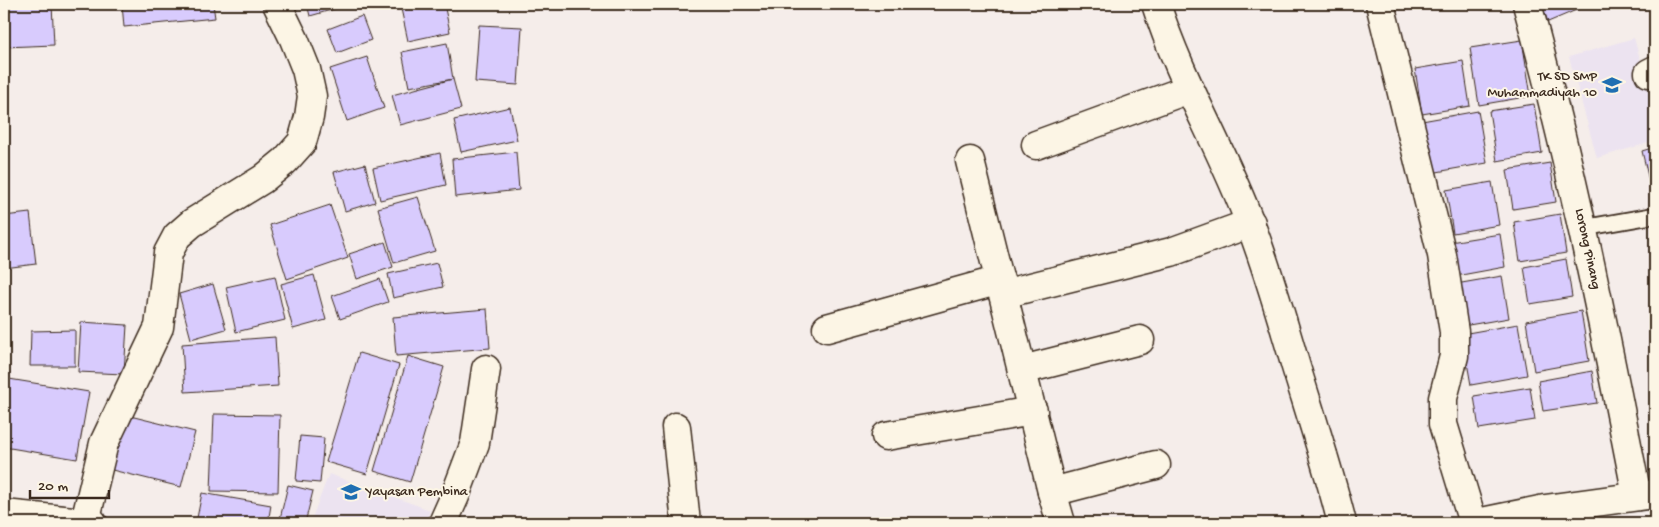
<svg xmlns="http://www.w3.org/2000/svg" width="1659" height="527" font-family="'Gochi Hand',sans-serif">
  <rect width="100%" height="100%" fill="#f5edea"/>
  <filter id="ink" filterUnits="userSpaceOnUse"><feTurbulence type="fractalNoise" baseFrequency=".02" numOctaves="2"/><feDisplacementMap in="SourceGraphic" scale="10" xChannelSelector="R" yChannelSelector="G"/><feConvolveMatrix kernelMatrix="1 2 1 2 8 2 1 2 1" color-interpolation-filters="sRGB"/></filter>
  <g filter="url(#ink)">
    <g fill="#ece3f0">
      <path d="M1634 38 1655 113V141L1597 158 1569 57Z"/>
      <path d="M329 474 430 510 426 523H310Z"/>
    </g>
    <g fill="#d8cbfd" stroke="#3b2a1e">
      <path d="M4 4H52L54 45 4 47Z"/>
      <path d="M122 4H213L215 18 124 27Z"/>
      <path d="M307 4H345V6L310 16Z"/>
      <path d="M400 4H444L450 32 408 41Z"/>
      <path d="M1541 4H1579L1581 8 1548 22Z"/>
      <path d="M362 16 371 40 337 53 328 29Z"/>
      <path d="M479 25 522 27 518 85 475 82Z"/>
      <path d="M1522 40 1531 96 1479 105 1470 48Z"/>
      <path d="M447 43 453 79 409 87 402 52Z"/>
      <path d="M367 57 384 108 347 121 330 69Z"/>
      <path d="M1463 61 1470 106 1422 114 1415 69Z"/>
      <path d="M453 79 461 109 400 125 392 95Z"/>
      <path d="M1534 104 1542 153 1497 161 1489 111Z"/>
      <path d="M510 107 517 140 461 152 454 120Z"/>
      <path d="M1478 111 1487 163 1431 173 1422 121Z"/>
      <path d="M1655 147V206L1642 151Z"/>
      <path d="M516 152 519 190 455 197 452 159Z"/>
      <path d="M440 153 446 185 380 200 373 168Z"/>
      <path d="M1550 163 1556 202 1513 209 1507 170Z"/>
      <path d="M365 164 375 202 345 211 334 172Z"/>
      <path d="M1492 182 1499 225 1453 233 1446 190Z"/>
      <path d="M418 197 435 251 394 263 378 208Z"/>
      <path d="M330 205 348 258 287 279 270 225Z"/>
      <path d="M30 213 36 264 4 268V216Z"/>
      <path d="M1560 214 1566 253 1520 261 1514 222Z"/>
      <path d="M1500 234 1505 267 1456 276 1450 242Z"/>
      <path d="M385 242 393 267 357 279 349 254Z"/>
      <path d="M1566 259 1572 297 1530 304 1524 267Z"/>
      <path d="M437 263 443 287 393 298 388 274Z"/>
      <path d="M314 275 326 320 293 329 281 284Z"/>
      <path d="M275 276 285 320 236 332 226 287Z"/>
      <path d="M1502 276 1509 318 1463 326 1456 284Z"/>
      <path d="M380 279 388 302 340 319 332 296Z"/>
      <path d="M213 284 226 329 191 339 179 294Z"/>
      <path d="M487 309 490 348 396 356 393 317Z"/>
      <path d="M1581 311 1589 361 1534 371 1526 321Z"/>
      <path d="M81 322 127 325 124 374 78 372Z"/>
      <path d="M1518 324 1527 375 1471 385 1462 334Z"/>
      <path d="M75 330V366H30L31 331Z"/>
      <path d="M275 337 278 386 185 392 182 344Z"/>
      <path d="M359 353 399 365 367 474 326 462Z"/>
      <path d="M408 356 444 367 410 482 374 471Z"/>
      <path d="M1592 371 1597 403 1543 411 1538 381Z"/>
      <path d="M9 379 89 392 77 459 4 447V407Z"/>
      <path d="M1530 387 1535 420 1479 429 1474 396Z"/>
      <path d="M214 414 280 415 278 492 211 491Z"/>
      <path d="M126 415 195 432 181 487 112 470Z"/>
      <path d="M300 436 324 438 320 483 296 481Z"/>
      <path d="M288 485 313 491 305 523H279Z"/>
      <path d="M202 493 271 505 268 523H196Z"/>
    </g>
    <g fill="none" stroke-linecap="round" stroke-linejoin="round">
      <defs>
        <path id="lane" d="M1583 228 1651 216"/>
        <g id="street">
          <path d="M1156 4C1180 80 1222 148 1250 223 1268 270 1282 319 1296 367 1312 419 1329 471 1342 523"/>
          <path d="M1380 4 1442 255 1454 332V356L1443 398V424L1473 523"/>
          <path d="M1527 4C1572 166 1605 331 1637 496"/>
          <path d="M1649 73 1655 70"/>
          <path d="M1036 145 1189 89"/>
          <path d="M970 161 1052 492 1061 523"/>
          <path d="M1003 294 1171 252 1251 223"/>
          <path d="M827 328 1000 280"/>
          <path d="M1022 370 1140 340"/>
          <path d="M676 427 686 523"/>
          <path d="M886 436 1033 411"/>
          <path d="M1052 492 1156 465"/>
          <path d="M85 522 104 443 159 327 168 253 177 236 192 223 263 179 285 161 302 142 309 117 312 96 306 69 294 39 277 4"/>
          <path d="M443 523 455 496 475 443 486 369"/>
        </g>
        <g id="secondary">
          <path d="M4 514 93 523"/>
          <path d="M1477 523 1545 509 1655 494"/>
        </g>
      </defs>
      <use href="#lane" stroke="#3b2a1e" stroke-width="19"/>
      <use href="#street" stroke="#3b2a1e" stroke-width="31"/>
      <use href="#secondary" stroke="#3b2a1e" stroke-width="31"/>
      <use href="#lane" stroke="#fcf5e5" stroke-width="15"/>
      <use href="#street" stroke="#fcf5e5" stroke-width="28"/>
      <use href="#secondary" stroke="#fcf5e5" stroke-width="28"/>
    </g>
  </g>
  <defs>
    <symbol id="school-bare" viewBox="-9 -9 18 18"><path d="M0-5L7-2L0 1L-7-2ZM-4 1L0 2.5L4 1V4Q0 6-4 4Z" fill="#1f6fb2" stroke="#fcf5e5" stroke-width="2.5" paint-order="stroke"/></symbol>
  </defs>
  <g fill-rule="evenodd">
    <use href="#school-bare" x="1598" y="71" width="28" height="28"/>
    <use href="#school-bare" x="337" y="478" width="28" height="28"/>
  </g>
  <g text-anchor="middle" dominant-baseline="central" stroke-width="4" stroke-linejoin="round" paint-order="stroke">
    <g font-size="14" fill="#3b2a1e" stroke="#fcf5e5" text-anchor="end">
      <text x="1597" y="77">TK SD SMP<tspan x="1597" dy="16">Muhammadiyah 10</tspan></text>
      <text x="366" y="492" text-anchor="start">Yayasan Pembina</text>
    </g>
    <g font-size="14" fill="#3b2a1e" stroke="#fcf5e5">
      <text transform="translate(1587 249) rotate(78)">Lorong Pinang</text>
    </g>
  </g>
  <rect width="1659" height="527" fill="none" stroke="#fcf5e5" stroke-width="20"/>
  <rect x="10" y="10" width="1639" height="507" fill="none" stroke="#3b2a1e" stroke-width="2" filter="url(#ink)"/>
  <path d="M30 490v8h79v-8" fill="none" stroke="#3b2a1e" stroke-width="2.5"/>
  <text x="38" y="490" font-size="15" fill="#3b2a1e" stroke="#fcf5e5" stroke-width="4" paint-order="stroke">20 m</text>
</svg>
